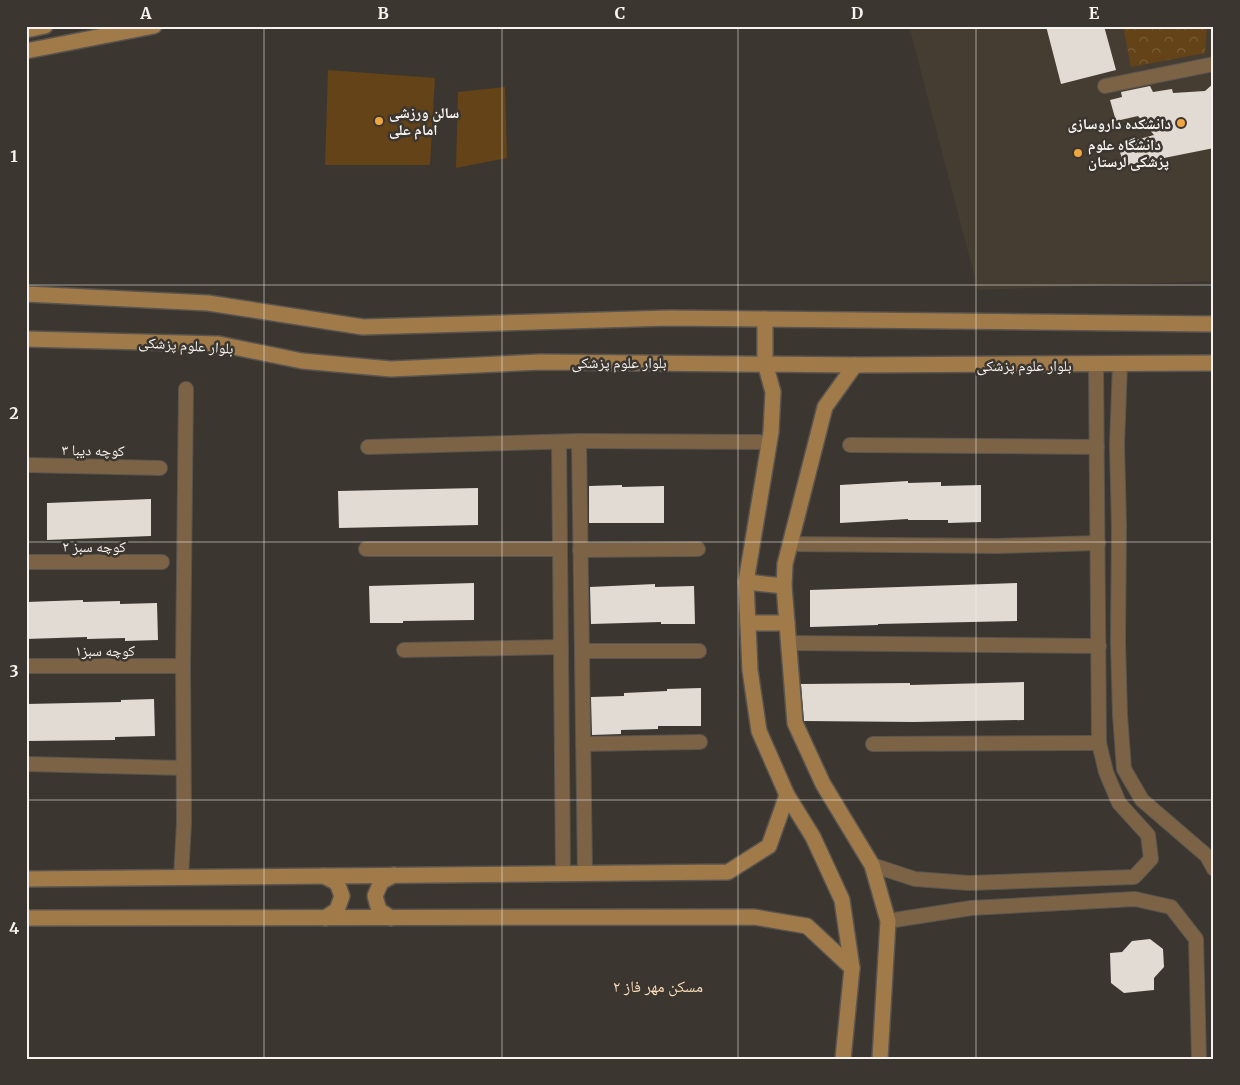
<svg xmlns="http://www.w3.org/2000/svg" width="1240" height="1085" font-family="Merriweather,'Noto Naskh Arabic',serif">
  <defs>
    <pattern id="forest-crowns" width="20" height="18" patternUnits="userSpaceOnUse" patternTransform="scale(1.25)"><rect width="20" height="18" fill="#634317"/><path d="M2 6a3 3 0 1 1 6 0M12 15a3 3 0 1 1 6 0" fill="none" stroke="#7a5f39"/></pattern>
  </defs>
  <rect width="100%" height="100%" fill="#3b3630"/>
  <path fill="#463d32" d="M909 26H1214V281L978 290Z"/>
  <path fill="url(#forest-crowns)" d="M1123 26H1207L1205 53 1131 67Z"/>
  <g fill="#634317">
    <path d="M328 70 435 78 430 165H325Z"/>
    <path d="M505 87 507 158 456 168 458 92Z"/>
  </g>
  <g fill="#e2dbd4">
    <path d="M1046 26H1104L1116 70 1061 84Z"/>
    <path d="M1214 83V148L1124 166 1118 145 1154 135 1138 116 1116 121 1110 100 1122 97 1121 92 1150 86 1153 92 1172 89 1173 93 1205 91Z"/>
    <path d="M908 481V483L941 482V486L981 485V522L948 523V520H908V519L840 523V485Z"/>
    <path d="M622 485V487L664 486V523H589V486Z"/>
    <path d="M478 488V525L339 528 338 491Z"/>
    <path d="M151 499V536L47 540V503Z"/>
    <path d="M474 583V620L403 621V623H370L369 586Z"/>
    <path d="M1017 583V621L878 624V625L810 627V590Z"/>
    <path d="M655 584V587L694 586 695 624H661V622L591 624 590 587Z"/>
    <path d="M83 600V602L120 601V604L157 603 158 640 125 641V638L87 639V637L26 639V602Z"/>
    <path d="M1024 682V720L914 722 804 721 801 684 910 683V685Z"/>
    <path d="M701 688V726H658V729L621 730V734L592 735 591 697 624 696V693L667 691V689Z"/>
    <path d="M154 699 155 736 115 737V740L26 741V704L121 702V700Z"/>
    <path d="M1150 939 1163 949 1164 967 1154 978V990L1124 993 1111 983 1110 953 1122 952 1132 941Z"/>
  </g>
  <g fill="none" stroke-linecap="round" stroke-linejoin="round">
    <defs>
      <g id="street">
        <path d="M1105 86 1214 64"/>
        <path d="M1120 364 1117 444 1119 527 1118 642 1120 715 1124 769 1142 800 1207 856 1214 869"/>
        <path d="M579 441 759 442"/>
        <path d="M559 442 563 873"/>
        <path d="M850 445 1097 447"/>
        <path d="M368 447 579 441 585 873"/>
        <path d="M26 465 160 468"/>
        <path d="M790 544 997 546 1098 543"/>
        <path d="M366 549H560"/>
        <path d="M580 550 698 549"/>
        <path d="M26 562H162"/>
        <path d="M789 643 1099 646"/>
        <path d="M404 650 561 647"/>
        <path d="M582 651H699"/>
        <path d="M26 666H183"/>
        <path d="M583 744 700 742"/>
        <path d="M873 744 1099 743"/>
        <path d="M26 764 183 768"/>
        <path d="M872 865 915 879 969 883 1134 877 1151 859 1148 835 1119 803 1106 772 1099 743 1096 364"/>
        <path d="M181 877 184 823 183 666 186 389"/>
        <path d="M888 921 971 908 1135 899 1171 907 1196 939 1199 1059"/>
      </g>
      <g id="secondary">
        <path d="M26 30 45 26"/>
        <path d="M26 51 154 26"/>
        <path d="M26 294 208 303 363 327 670 318 1214 324"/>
        <path d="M765 319V363L773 392 771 432 746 582 750 670 759 731 787 795 813 837 842 900 852 968 843 1059"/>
        <path d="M26 339 219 344 302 361 391 369 540 362 855 365 1214 363"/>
        <path d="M855 365 825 407 785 564 784 586 795 723 823 784 872 865 888 921 880 1059"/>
        <path d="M746 582 784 586"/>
        <path d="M748 623H787"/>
        <path d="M324 876 337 883 342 896 337 910 325 918"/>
        <path d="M26 879 728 872 769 846 787 795"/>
        <path d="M26 918 754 917 807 926 852 968"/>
        <path d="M391 918 379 910 375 896 381 882 394 875"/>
      </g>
    </defs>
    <use href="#street" stroke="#59544f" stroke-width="16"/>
    <use href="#secondary" stroke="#59544f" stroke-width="18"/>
    <use href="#street" stroke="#7c6345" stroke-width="14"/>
    <use href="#secondary" stroke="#a17a49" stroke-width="15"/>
  </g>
  <path fill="none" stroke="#f7f3f0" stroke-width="1" stroke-opacity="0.55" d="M264 26V1059M502 26V1059M738 26V1059M976 26V1059M26 285H1214M26 542H1214M26 800H1214"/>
  <g fill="#f0a63e" stroke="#3b3630" stroke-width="2">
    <circle cx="379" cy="121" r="5"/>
    <circle cx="1181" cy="123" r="5"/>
    <circle cx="1078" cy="153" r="5"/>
  </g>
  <g text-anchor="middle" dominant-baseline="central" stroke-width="5" stroke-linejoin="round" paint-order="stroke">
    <g font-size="15" font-weight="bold" fill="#f7f3f0" stroke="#3b3630" text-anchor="start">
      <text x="389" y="112">سالن ورزشی<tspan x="389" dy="17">امام علی</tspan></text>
      <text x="1171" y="123" text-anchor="end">دانشکده داروسازی</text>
      <text x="1088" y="144">دانشگاه علوم<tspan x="1088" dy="17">پزشکی لرستان</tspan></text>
    </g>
    <g font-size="15" fill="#f7f3f0" stroke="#3b3630">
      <text transform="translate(186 345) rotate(4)">بلوار علوم پزشکی</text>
      <text x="619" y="362">بلوار علوم پزشکی</text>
      <text x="1024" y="365">بلوار علوم پزشکی</text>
      <text transform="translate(93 450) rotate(1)">کوچه دیبا ۳</text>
      <text x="94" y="546">کوچه سبز ۲</text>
      <text x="105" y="650">کوچه سبز۱</text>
    </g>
    <g font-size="16" fill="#fdddb8" stroke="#3b3630">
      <text x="658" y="986">مسکن مهر فاز ۲</text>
    </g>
  </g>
  <rect width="1240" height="1085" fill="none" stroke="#3b3630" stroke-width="55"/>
  <rect x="28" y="28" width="1184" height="1030" fill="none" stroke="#f7f3f0" stroke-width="2"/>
  <g font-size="16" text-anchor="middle" font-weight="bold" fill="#f7f3f0">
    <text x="146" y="19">A</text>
    <text x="383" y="19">B</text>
    <text x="620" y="19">C</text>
    <text x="857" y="19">D</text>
    <text x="1094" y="19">E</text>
    <text x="14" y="162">1</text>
    <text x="14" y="419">2</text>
    <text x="14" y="677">3</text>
    <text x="14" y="934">4</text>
  </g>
</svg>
